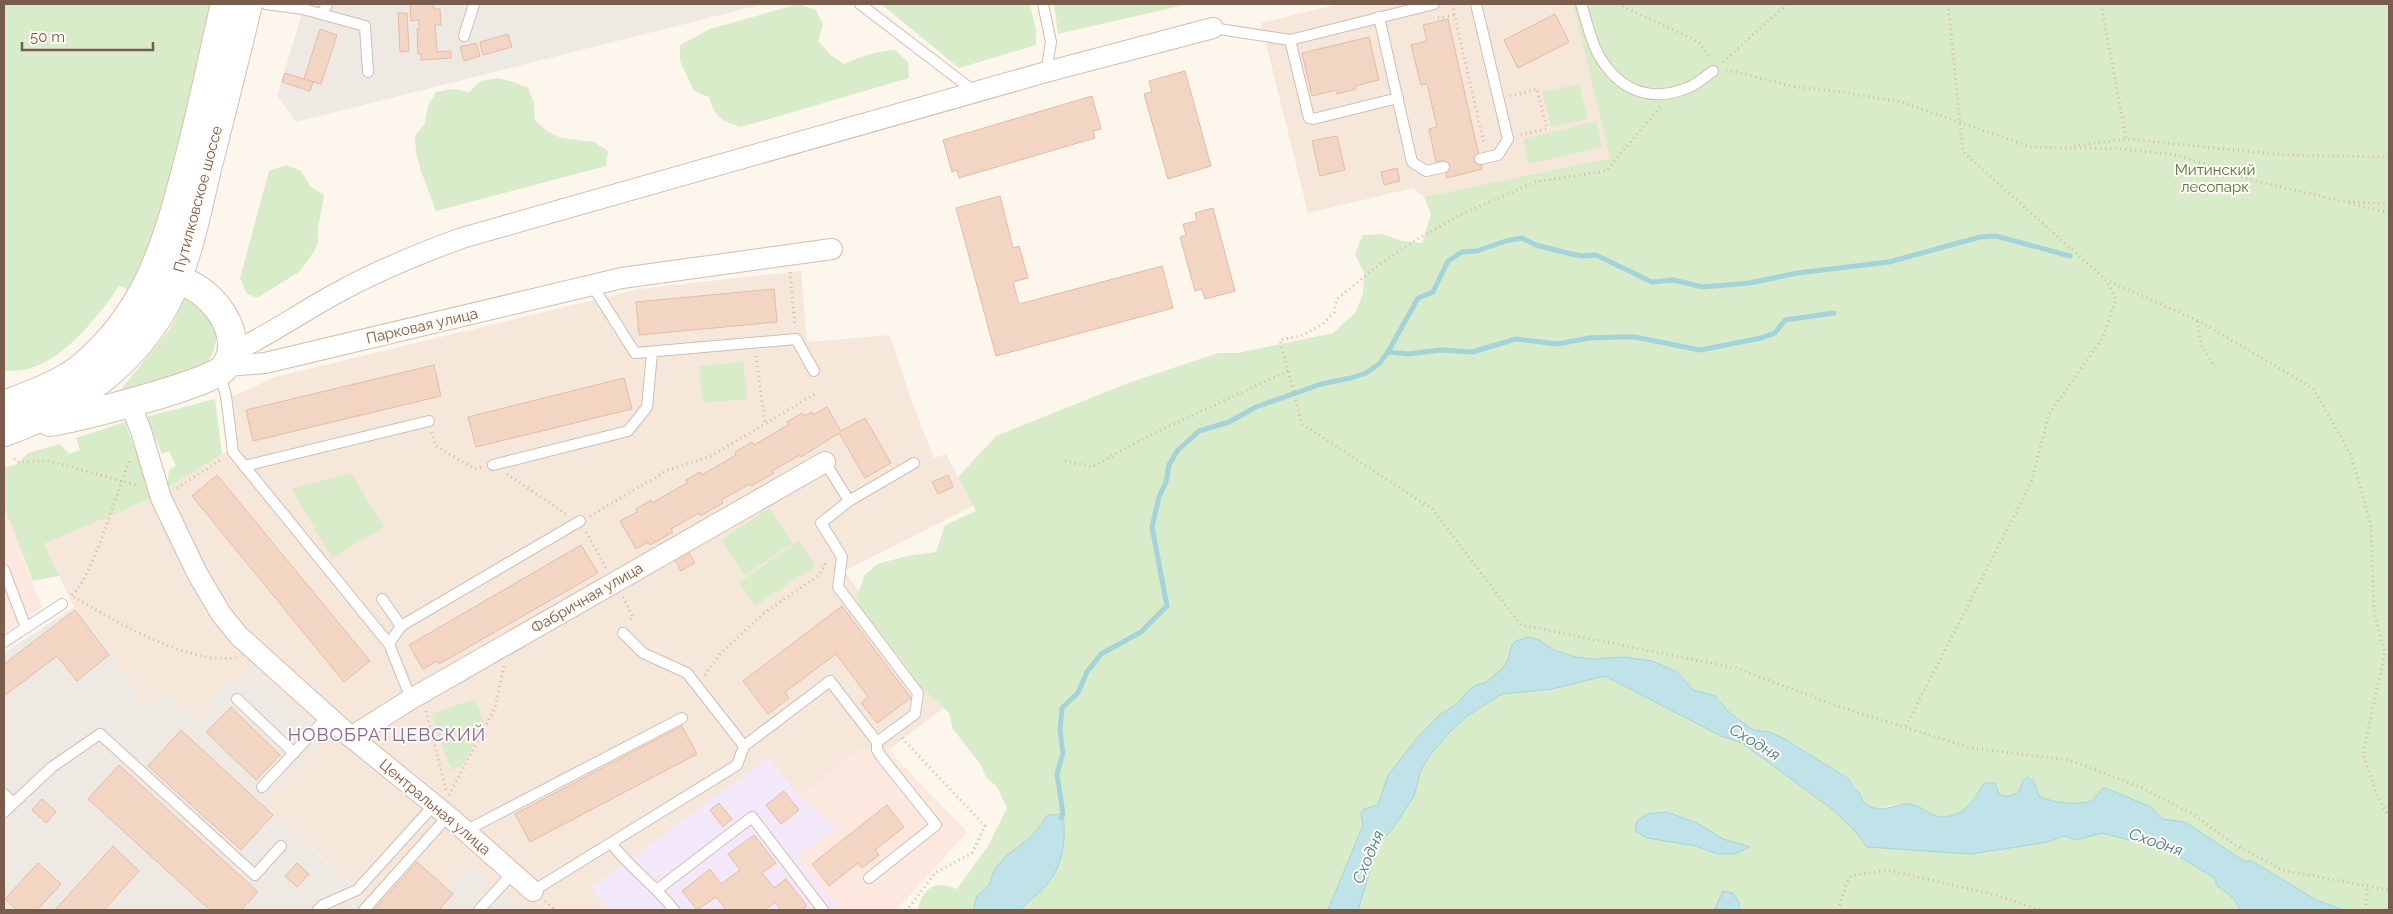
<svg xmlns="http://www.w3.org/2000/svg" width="2393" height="914" font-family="Raleway,sans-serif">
  <rect width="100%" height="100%" fill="#fdf6ec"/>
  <g fill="#f5e8da">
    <path d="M1339 4H1573L1610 158 1424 197 1413 188 1308 213 1261 23Z"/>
    <path d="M801 271 807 342 890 335 910 397 934 458 946 454 973 506 844 571 945 707 888 750H858L800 797 769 759 592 887 609 910H352L363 895 263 803 142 709 113 655 74 607 44 544 152 498 238 444 227 399 275 377 639 289Z"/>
  </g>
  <g fill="#fde8e0">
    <path d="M4 507 42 607 4 633Z"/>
    <path d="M858 749 888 750 967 832 896 910H841L797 857 836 827 800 797Z"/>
  </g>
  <g fill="#efe9e4">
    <path d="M305 4H764L296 122 277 95Z"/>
    <path d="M74 607 113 655 142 709 166 692 199 721 212 707 208 703 230 678 236 684 252 666 328 737 263 803 376 908 374 910H4V653Z"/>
    <path d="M469 864 521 910H439L453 895 447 889Z"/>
  </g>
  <path fill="#f3e8fa" d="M768 758 800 797 836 827 797 857 841 910H609L592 887Z"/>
  <g fill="#d8ecc9" fill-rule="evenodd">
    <path d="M4 4H214L167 212 132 291 119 286C99 316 66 357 31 368 23 371 12 371 4 371Z"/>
    <path d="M798 4 816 10 823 25 818 41 831 55 844 64C862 56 876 51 895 50L908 62 909 78 741 127C721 121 715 117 709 97L694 91 680 61V45L710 29Z"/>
    <path d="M881 4H1030L1036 31V45L959 68Z"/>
    <path d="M1054 4H1189L1058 34Z"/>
    <path d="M1573 4H2389V910H2344L2316 900 2226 851 2185 822 2162 819 2151 807 2108 789 2103 788 2092 801C2075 805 2055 803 2039 797L2037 788 2023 781C2020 793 2010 800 1998 794L1995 783H1985C1976 795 1971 808 1956 814 1933 824 1925 808 1905 804 1888 801 1869 822 1859 792L1854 789 1849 779 1796 745 1769 732 1753 730 1730 713 1719 699 1709 694 1693 690 1677 672 1646 660 1576 657 1554 650 1539 640 1528 637 1516 641 1512 645 1508 659 1502 669 1485 683 1476 686 1457 704 1439 715 1388 775 1378 805 1364 809 1363 825 1328 910H1020C1030 899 1046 889 1053 876 1063 858 1067 833 1063 814L1048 815 1031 837 1005 857 994 870 989 885 977 896 973 910H917C924 887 934 880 957 889L988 846 1007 808 997 787 986 777 980 764 953 729 949 713 918 684 901 658 861 611 857 597 865 575 877 564 907 556 936 552 945 525 976 511 958 477 996 436 1131 382 1218 353H1238L1333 333 1356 312 1363 293 1364 273 1355 254 1363 235 1383 234 1402 241 1422 243 1431 214 1424 197 1610 158Z"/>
    <path d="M498 78 514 82 528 88 534 103 535 120 547 131 561 138 594 142 608 151 606 166 436 211 421 171 416 152 415 136 425 123 428 106 436 92 453 89 469 92 481 81Z"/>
    <path d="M1579 84 1588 119 1551 127 1542 92Z"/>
    <path d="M1596 121 1602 147 1529 164 1523 139Z"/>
    <path d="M286 165 301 171 310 186 324 195 318 228V244L310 258 299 272 257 298 247 294 240 278 269 171Z"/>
    <path d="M186 297C192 300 203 304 206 309 221 329 219 352 201 369L119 392 169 330Z"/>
    <path d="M743 362 747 399 703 403 699 366Z"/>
    <path d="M215 399 222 454 167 488 169 470 176 466 169 451 162 454 146 417Z"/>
    <path d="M125 422 152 498 44 544 59 576 33 581 4 507V468L17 464 28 453 60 444 69 454 80 450 76 438Z"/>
    <path d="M351 473 384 527 332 558 292 489Z"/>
    <path d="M769 508 793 543 745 575 721 540Z"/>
    <path d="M799 541 815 566 755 606 739 582Z"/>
    <path d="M1605 676 1724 737 1742 743 1832 809 1854 830 1867 847H2011L2048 842 2064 836 2076 840 2102 833 2168 850 2216 879V885L2232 897 2241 910H1739V902L1715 908 1717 910H1358L1378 845 1393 828 1414 796 1421 770 1430 755 1449 733 1467 716 1502 694 1552 689ZM1697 823 1723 839 1749 847 1717 854 1696 846 1677 843Z"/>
    <path d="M475 699 484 724 462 766 451 770 431 714Z"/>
  </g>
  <g fill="#bfe3e8" stroke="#a5d3da">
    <path d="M1528 637 1539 640 1554 650 1576 657 1594 659 1623 657 1652 661 1677 672 1693 690 1715 696 1730 713 1753 730 1769 732 1785 739 1849 779 1854 789 1859 792C1862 799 1863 804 1871 807 1883 813 1896 803 1909 804 1929 807 1932 824 1956 814 1971 808 1976 795 1984 783H1995L1999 794C2006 798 2013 796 2019 791L2023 781 2027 777 2034 782 2039 796C2055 804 2075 805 2092 801L2103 788 2108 789 2151 807 2162 819 2185 822 2244 861H2252L2316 900 2344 910H2241L2232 897 2216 885V879L2168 850 2102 833 2076 840 2064 836 2048 842 1971 854 1867 847 1854 830 1832 809 1742 743 1721 736 1605 676 1552 689 1502 694 1467 716 1449 733 1430 755 1421 770 1414 796 1393 828 1378 845 1358 910H1328L1363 825 1361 813 1364 809 1378 805 1388 775 1419 736 1439 715 1457 704 1466 693 1476 685 1485 683 1502 669 1508 659 1512 645 1516 641Z"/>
    <path d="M1667 812 1697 823 1723 839 1750 847 1735 854H1717L1696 846 1647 838 1635 831 1637 821 1647 814Z"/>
    <path d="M1063 814C1066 834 1064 858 1053 876 1046 889 1030 899 1020 910H973L977 896 989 885 994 870 1005 857 1031 837 1048 815Z"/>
    <path d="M1723 891 1733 893 1739 902V910L1715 909Z"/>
  </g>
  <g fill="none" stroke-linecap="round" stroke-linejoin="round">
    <g stroke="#a5d3da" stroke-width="5">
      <path d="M1388 352 1418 298 1433 292 1448 261 1462 252 1477 251 1506 241 1522 238 1536 245 1567 253 1581 256 1596 255 1652 282 1673 280 1703 287 1750 283 1797 273 1889 262 1980 237 1996 236 2070 256"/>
      <path d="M1061 818 1063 814 1057 774 1063 753 1060 730 1062 708 1078 693 1087 672 1101 654 1141 632 1167 606 1152 527 1159 497 1166 482 1169 465 1177 451 1199 431 1229 422 1256 407 1321 384 1351 378 1366 373 1379 364 1388 352 1408 354 1441 350 1472 352 1516 339 1558 344 1589 338 1620 337H1635L1700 350 1761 338 1775 333 1785 320 1834 313"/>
    </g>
  </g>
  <g fill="#f3d5c3" stroke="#e6bba3">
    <path d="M410 4H434V9H440L441 25H435L437 52 451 51V58L421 60V54H418L417 29H419V20L411 21Z"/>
    <path d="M398 13H407L409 51 400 52Z"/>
    <path d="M1555 14 1569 42 1518 68 1504 40Z"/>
    <path d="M1448 19 1482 169 1447 178 1443 160 1436 162 1429 129 1437 127 1427 84 1421 85 1411 45 1427 41 1423 25Z"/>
    <path d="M320 29 337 35 321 84 304 79Z"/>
    <path d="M508 34 512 47 483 55 480 42Z"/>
    <path d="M1369 37 1379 80 1355 86 1356 89 1337 94 1336 90 1312 96 1302 53Z"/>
    <path d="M476 43 480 56 464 61 460 47Z"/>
    <path d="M1185 71 1211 166 1168 179 1144 94 1152 92 1149 81Z"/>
    <path d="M285 73 313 82 310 91 282 82Z"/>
    <path d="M1092 96 1101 129 1093 131 1095 138 959 178 957 170 952 172 943 140Z"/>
    <path d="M1337 136 1345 170 1320 176 1312 141Z"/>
    <path d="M1397 168 1400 181 1384 185 1381 172Z"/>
    <path d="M1000 196 1013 248 1019 246 1028 278 1013 282 1019 304 1162 266 1173 308 996 356 956 208Z"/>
    <path d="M1213 208 1235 291 1205 299 1202 289 1195 291 1180 237 1186 235 1183 224 1197 221 1195 213Z"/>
    <path d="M774 289 777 322 639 335 636 302Z"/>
    <path d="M434 365 441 396 253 441 246 410Z"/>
    <path d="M624 378 632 409 476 447 468 417Z"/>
    <path d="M827 407 841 431 865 418 891 463 865 478 839 433 801 457 800 455 772 471 774 473 751 486 750 484 721 500 723 503 700 516 699 513 671 529 673 532 650 545 648 542 636 549 620 521 637 512 636 509 651 500 652 503 687 483 686 480 700 472 702 475 736 455 735 452 752 442 754 445 788 425 787 422 802 413 804 416 812 412 813 415Z"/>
    <path d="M217 475 370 661 344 682 192 496Z"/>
    <path d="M948 475 953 487 938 494 932 482Z"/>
    <path d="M581 545 598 573 439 664 437 661 423 669 409 645Z"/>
    <path d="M687 549 695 563 681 571 673 557Z"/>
    <path d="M842 606 911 698 877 723 861 703 868 697 836 654 785 692 789 698 768 714 743 681Z"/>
    <path d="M75 610 109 655 77 681 57 656 4 696V664Z"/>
    <path d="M231 707 280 755 256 780 206 732Z"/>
    <path d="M682 726 697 754 530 842 515 814Z"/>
    <path d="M181 730 273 815 241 850 148 766Z"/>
    <path d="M119 765 258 892 241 910H210L88 799Z"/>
    <path d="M784 791 799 810 781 824 766 805Z"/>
    <path d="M42 799 56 812 46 823 32 810Z"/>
    <path d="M719 803 732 819 723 827 710 810Z"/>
    <path d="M887 805 904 827 875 850 879 855 862 868 858 863 829 886 812 864Z"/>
    <path d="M754 835 776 863 762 873 774 888 786 879 807 906 801 910H781L775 902 765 910H726L716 897 697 910 682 891 710 869 721 884 740 870 728 854Z"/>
    <path d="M113 846 139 871 104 910H55Z"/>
    <path d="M417 862 453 894 439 910H374Z"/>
    <path d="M38 863 61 884 37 910H17L5 899Z"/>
    <path d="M297 863 309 874 297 887 285 876Z"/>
  </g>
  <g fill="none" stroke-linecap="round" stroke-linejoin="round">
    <defs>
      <g id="lane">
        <path d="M266 4 303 9 365 26 368 72"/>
        <path d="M860 4 975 92"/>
        <path d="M1043 4 1051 42 1046 72"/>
        <path d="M1476 4 1508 139 1498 155 1480 159"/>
        <path d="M1581 4C1586 19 1590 37 1597 52 1616 88 1648 104 1687 88 1696 85 1705 77 1713 71"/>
        <path d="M322 14 327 4"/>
        <path d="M1379 17 1412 162 1426 171 1444 167"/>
        <path d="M1213 28 1290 40"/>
        <path d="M464 36 474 4"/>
        <path d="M1398 98 1313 119 1309 118 1290 40 1434 4"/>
        <path d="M592 285 635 353 796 339 814 371"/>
        <path d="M220 373 226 396 233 452 389 644 411 699"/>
        <path d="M825 462 849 501 914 463"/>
        <path d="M493 465 628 431 647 407 652 353"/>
        <path d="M244 466 429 421"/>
        <path d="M4 570 26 628"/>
        <path d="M382 599 401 626"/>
        <path d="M4 642 62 604"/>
        <path d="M389 644 401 626 580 521"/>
        <path d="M237 699 294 753"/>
        <path d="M744 746 830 681 877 742 915 714 918 693 838 587 842 557 821 523 849 501"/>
        <path d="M262 787 328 716"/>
        <path d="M4 794 13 803"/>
        <path d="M4 812 52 767 100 734 255 875 281 846"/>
        <path d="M465 831 682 718"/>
        <path d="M611 843C630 868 655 885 674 910"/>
        <path d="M869 878 936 825 883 759 877 750V742"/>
        <path d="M658 889 752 817 823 910"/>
        <path d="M533 891 737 765 744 746 687 673 643 653 623 633"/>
        <path d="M318 910 323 905 357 890 434 805"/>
        <path d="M364 910 448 816"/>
        <path d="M479 910 513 873"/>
      </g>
      <g id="street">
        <path d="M231 353C268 336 300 313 335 294 376 271 418 254 462 238L1046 72 1213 28"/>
        <path d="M226 366 265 363 622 278 832 249"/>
        <path d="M130 403 141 431 161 498 197 573 221 614 239 636 351 737 453 820 533 891"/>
        <path d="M351 737 411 699 825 462"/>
      </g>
      <g id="secondary">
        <path d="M4 405C30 395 60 385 82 367 146 314 166 247 186 170 201 115 212 59 225 4"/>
        <path d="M50 422C79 417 209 385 224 368 253 333 198 269 159 281"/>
        <path d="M4 432C79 406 147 355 177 279 191 244 198 206 207 169 221 114 235 59 248 4"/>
      </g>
    </defs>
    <use href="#lane" stroke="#d1beb0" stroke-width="12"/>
    <use href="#street" stroke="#d1beb0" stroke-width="22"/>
    <use href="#secondary" stroke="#d6c0b0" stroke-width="30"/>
    <g stroke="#d9b8a5" stroke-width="3" stroke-dasharray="1 4" stroke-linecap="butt">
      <path d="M1452 4 1484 144"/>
      <path d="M1618 4 1699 42 1710 58"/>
      <path d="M1948 4 1963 152 2106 280 2197 320 2313 388 2351 455 2371 526 2374 613 2385 652 2363 754 2377 795 2389 817"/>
      <path d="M2101 4 2126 138"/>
      <path d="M1438 18 1455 15"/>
      <path d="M1723 62 1787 4"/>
      <path d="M1726 70 1797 87 1842 92 1901 102 2031 147 2122 149 2177 155 2255 181 2341 201 2389 204"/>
      <path d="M1510 96 1537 89 1547 129 1521 135"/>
      <path d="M1660 107 1606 171 1535 182 1464 213 1419 238 1375 268 1337 299 1334 312 1323 324 1301 336 1280 340 1302 424 1432 509 1521 625 1736 668 1837 706 1971 748 2069 760 2140 787 2191 813 2234 844 2282 870 2389 890"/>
      <path d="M2074 146 2126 139 2284 155 2389 157"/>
      <path d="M2349 203 2389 213"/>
      <path d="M790 272 795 326"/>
      <path d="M2197 321 2202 347 2215 367"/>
      <path d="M756 356 765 424"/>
      <path d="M432 432 436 446 475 469 482 467"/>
      <path d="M14 459 17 462 49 461 139 486"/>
      <path d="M1065 461 1092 467 1150 435 1288 371"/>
      <path d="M507 474 566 514"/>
      <path d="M177 488 222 459"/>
      <path d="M590 516 668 470 711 456 815 394"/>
      <path d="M586 532 606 568"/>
      <path d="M72 595C92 579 118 488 130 459"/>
      <path d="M74 597C117 622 186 664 236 658"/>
      <path d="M623 597 633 617 629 622"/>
      <path d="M705 675 721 653 764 613 819 575 827 561"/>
      <path d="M426 711 446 790"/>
      <path d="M1906 726 2031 483 2049 414 2102 339 2116 300 2106 280"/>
      <path d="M902 738 985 826 972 853 935 873 907 910"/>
      <path d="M449 795 495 708 504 666"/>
      <path d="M545 901 556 910"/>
      <path d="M1838 910 1846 885 1851 876 1887 870 1996 895 2040 910"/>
      <path d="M2365 910 2368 886"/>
    </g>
    <use href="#lane" stroke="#fff" stroke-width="10"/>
    <use href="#street" stroke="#fff" stroke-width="20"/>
    <use href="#secondary" stroke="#fff" stroke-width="28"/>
  </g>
  <g text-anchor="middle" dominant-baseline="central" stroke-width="4" stroke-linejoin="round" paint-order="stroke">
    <g font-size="15" fill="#537a41" stroke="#fffaf3">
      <text x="2215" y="170">Митинский<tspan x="2215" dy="17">лесопарк</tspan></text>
    </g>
    <g font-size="15" fill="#7a5c4d" stroke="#fffaf3">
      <text transform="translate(198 199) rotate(-75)">Путилковское шоссе</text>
      <text transform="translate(422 326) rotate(-13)">Парковая улица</text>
      <text transform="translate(587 598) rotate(-30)">Фабричная улица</text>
      <text transform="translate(435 807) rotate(40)">Центральная улица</text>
    </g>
    <g font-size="16" font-style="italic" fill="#437c86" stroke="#fffaf3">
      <text transform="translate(1755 742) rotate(31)">Сходня</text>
      <text transform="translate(2156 842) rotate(19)">Сходня</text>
      <text transform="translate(1368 857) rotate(-67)">Сходня</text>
    </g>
    <g font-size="18" letter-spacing="1" fill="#846695" stroke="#fffaf3">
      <text x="387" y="734">НОВОБРАТЦЕВСКИЙ</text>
    </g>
  </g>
  <rect width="2393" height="914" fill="none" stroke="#7a5c4d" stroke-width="10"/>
  <path d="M22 42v8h131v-8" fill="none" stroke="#7a5c4d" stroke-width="2.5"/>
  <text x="30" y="42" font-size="15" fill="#7a5c4d" stroke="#fffaf3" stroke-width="4" paint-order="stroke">50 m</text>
</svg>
